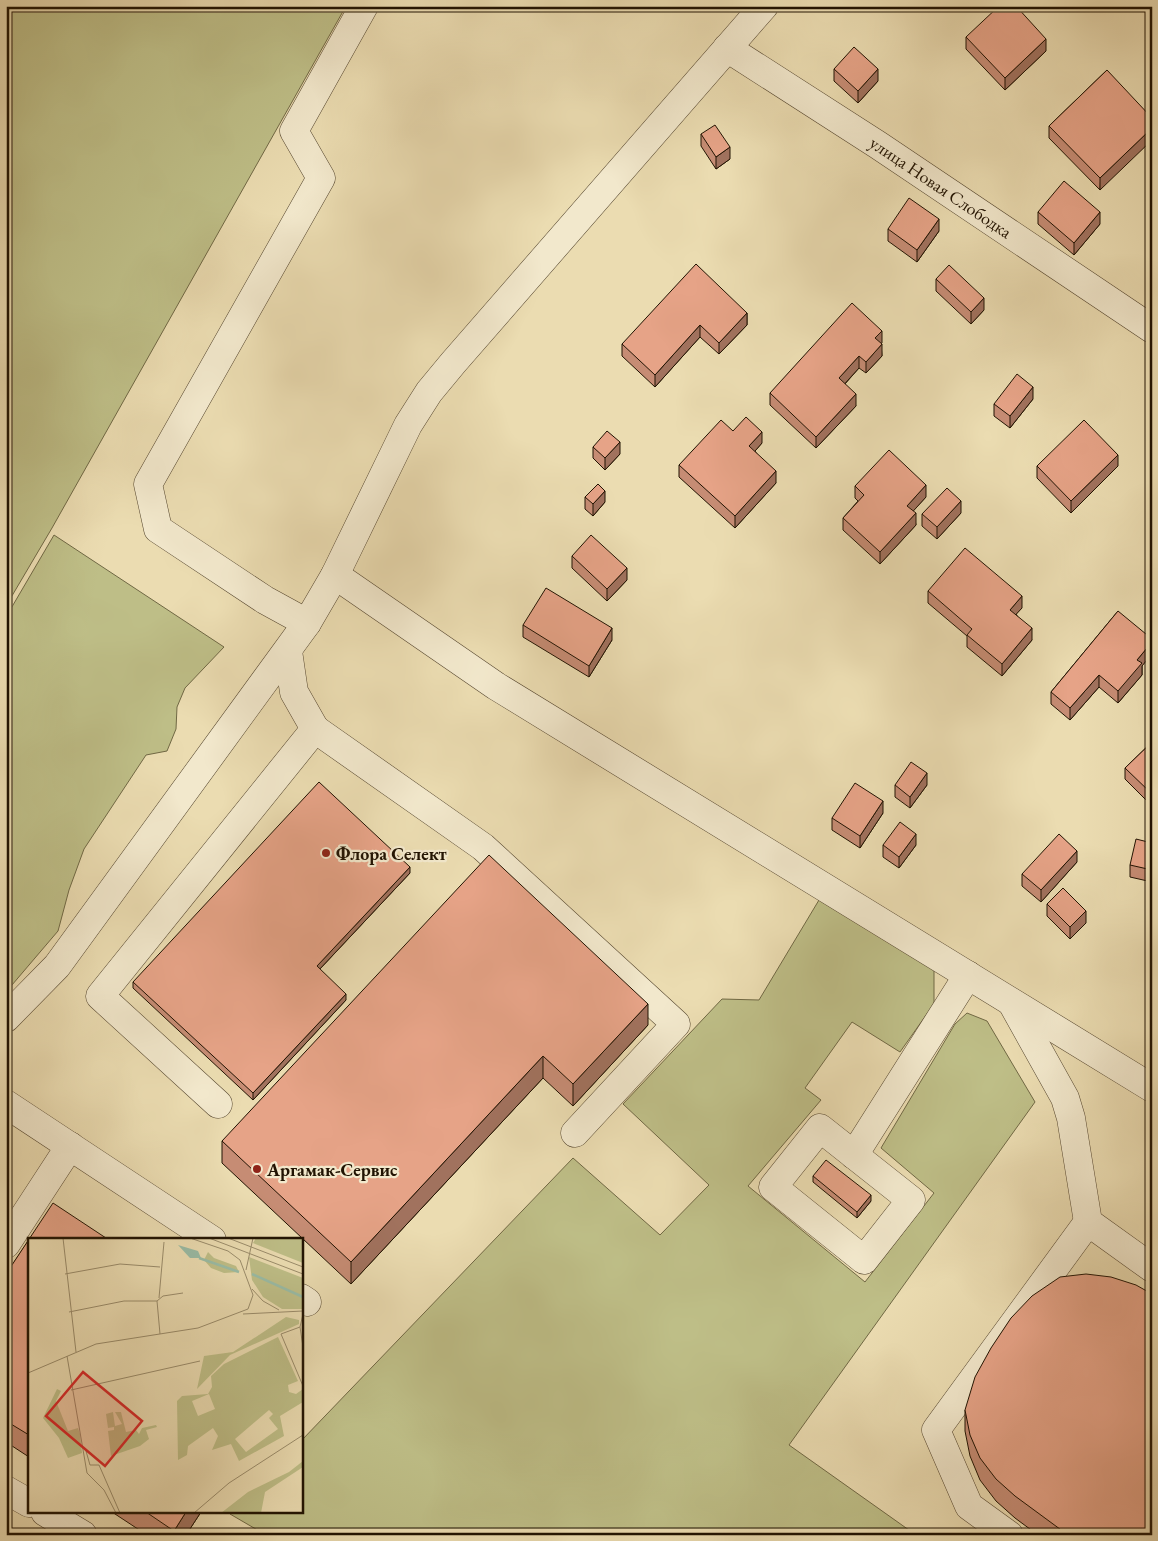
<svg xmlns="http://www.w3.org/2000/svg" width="1158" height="1541" font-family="'EB Garamond',serif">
  <rect width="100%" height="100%" fill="#ebdcb1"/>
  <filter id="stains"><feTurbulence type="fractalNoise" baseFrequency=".004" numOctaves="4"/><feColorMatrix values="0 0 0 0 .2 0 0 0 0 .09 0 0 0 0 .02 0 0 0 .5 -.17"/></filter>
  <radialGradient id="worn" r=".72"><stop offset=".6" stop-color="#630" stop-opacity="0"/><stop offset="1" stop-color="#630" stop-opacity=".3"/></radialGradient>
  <g fill="#bebe87" stroke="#706844">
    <path d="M6 6H346L52 528 6 606Z"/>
    <path d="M54 535 224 647 185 688 177 707 176 729 167 751 146 755 84 849 69 890 58 931 6 992V617Z"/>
    <path d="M819 900 934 970V1004L900 1052 852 1022 805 1088 821 1100 748 1186 865 1282 934 1193 881 1148 955 1024 967 1013 987 1021 1035 1102 789 1445 916 1535H266L230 1514 232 1512H301V1441L573 1158 660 1235 709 1185 623 1104 722 999 759 1000Z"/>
  </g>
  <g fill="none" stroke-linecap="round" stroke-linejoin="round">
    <defs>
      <g id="minor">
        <path d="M727 48 878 145 1152 329"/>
        <path d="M335 575 496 686 1152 1088"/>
        <path d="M307 623 265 600 158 529 148 484 321 178 294 131 364 6"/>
        <path d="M315 729 483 847 676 1024 575 1133"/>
        <path d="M1012 1003 1065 1098 1071 1118 1088 1222 1152 1268"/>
        <path d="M6 1018 57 966 307 623 335 575 408 425 429 392 453 363 764 6"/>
        <path d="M6 1104 212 1240"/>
        <path d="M218 1104 100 996 315 729 294 692 288 651"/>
        <path d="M820 1128 911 1200 864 1260 773 1187Z"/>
        <path d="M854 1155 968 975"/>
        <path d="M6 1244 70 1146"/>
        <path d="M301 1298 307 1302"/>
        <path d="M6 1490 29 1503"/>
        <path d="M45 1512 83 1535"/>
        <path d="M1009 1535 969 1506 936 1430 1088 1222"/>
      </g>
    </defs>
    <use href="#minor" stroke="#54452e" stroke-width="29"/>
    <use href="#minor" stroke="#f2e8cc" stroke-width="28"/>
  </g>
  <g fill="#c68c74" stroke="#211302">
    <path d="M966 37 1046 51 1005 90 966 49Z"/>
    <path d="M834 69 878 81 858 103 834 81Z"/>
    <path d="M1107 70 1100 190 1049 138V126Z"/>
    <path d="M701 134 730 159 716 169 701 146Z"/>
    <path d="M1038 212 1100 224 1074 255 1038 224Z"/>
    <path d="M888 229 939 231 917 262 888 241Z"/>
    <path d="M936 279 984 310 971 324 936 291Z"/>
    <path d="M747 313V325L719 354 700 337 655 387 622 356V344Z"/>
    <path d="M882 343 881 344 882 356 866 373 859 368 845 384 856 406 816 448 770 405V393Z"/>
    <path d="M1033 399 1010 428 994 416V404Z"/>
    <path d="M733 431 762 443 755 451 776 483 735 528 679 477V465Z"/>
    <path d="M593 447 620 454 605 470 593 458Z"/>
    <path d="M1037 466H1118L1071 513 1037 478Z"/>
    <path d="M855 486 926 497 913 511 916 525 880 564 843 530V518L858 501 855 498Z"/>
    <path d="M585 497 605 502 593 516 585 509Z"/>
    <path d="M961 513 937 539 922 526V514Z"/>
    <path d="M572 556 627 580 607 601 572 568Z"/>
    <path d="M928 591 1022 608 1016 614 1032 640 1002 676 967 647V636L928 603Z"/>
    <path d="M1118 611 1142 666V675L1118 703 1099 687 1070 720 1051 704V692Z"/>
    <path d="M523 625 612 640 589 677 523 637Z"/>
    <path d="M1152 742V806L1125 779V768Z"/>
    <path d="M895 785H927L910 808 895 797Z"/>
    <path d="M883 813 860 848 832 830V818Z"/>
    <path d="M1152 843V882L1130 877V865Z"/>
    <path d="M883 845H916L899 868 883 857Z"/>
    <path d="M1077 862 1041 902 1022 886V874Z"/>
    <path d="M410 873 320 969 346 1000 253 1100 133 988V982Z"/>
    <path d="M1047 904 1086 923 1070 939 1047 916Z"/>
    <path d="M648 1025 573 1106 543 1078 351 1284 222 1163V1141Z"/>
    <path d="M813 1176 871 1201 857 1218 813 1182Z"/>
    <path d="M29 1240V1457L6 1442V1274Z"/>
    <path d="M965 1410 1152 1535H1038L1015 1518 996 1501 980 1480 970 1456 965 1431Z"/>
    <path d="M112 1512H201L186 1535H147Z"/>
  </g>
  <g fill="#a1725e" stroke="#211302">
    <path d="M1046 39V51L1005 90V78Z"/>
    <path d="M878 69V81L858 103V91Z"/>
    <path d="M1152 128V140L1100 190V178Z"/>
    <path d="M730 147V159L716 169V157Z"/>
    <path d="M1100 212V224L1074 255V243Z"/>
    <path d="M939 219V231L917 262V250Z"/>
    <path d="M984 298V310L971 324V312Z"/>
    <path d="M747 313V325L719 354V343Z"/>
    <path d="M700 325V337L655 387V375Z"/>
    <path d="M882 331V343L875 350V338Z"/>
    <path d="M882 344V356L866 373V362Z"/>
    <path d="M859 356V368L839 390V378Z"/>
    <path d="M1033 387V399L1010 428V416Z"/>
    <path d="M856 394V406L816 448V437Z"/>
    <path d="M762 432V443L749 458V446Z"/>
    <path d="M620 442V454L605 470V458Z"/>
    <path d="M1118 455V466L1071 513V501Z"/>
    <path d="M776 471V483L735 528V516Z"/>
    <path d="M926 485V497L907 518V506Z"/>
    <path d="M605 491V502L593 516V504Z"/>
    <path d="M961 501V513L937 539V527Z"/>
    <path d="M916 513V525L880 564V552Z"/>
    <path d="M627 568V580L607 601V589Z"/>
    <path d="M1022 596V608L1010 621V610Z"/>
    <path d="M612 628V640L589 677V666Z"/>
    <path d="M1032 628V640L1002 676V664Z"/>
    <path d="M1152 642V654L1142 666V675L1118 703V691L1137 660Z"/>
    <path d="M1099 675V687L1070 720V708Z"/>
    <path d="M927 773V785L910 808V797Z"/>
    <path d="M883 801V813L860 848V836Z"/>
    <path d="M916 834V845L899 868V857Z"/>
    <path d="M1077 851V862L1041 902V890Z"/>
    <path d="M410 867V873L317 972V966Z"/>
    <path d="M1086 911V923L1070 939V927Z"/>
    <path d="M346 994V1000L253 1100V1093Z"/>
    <path d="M648 1004V1025L573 1106V1084Z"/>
    <path d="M543 1056V1078L351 1284V1262Z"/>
    <path d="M871 1195V1201L857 1218V1212Z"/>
    <path d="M186 1512H201L186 1535H174V1531Z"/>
  </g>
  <g fill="#e6a387" stroke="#211302">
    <path d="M999 6H1016L1046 39 1005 78 966 37Z"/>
    <path d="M854 47 878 69 858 91 834 69Z"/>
    <path d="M1107 70 1152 118V128L1100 178 1049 126Z"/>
    <path d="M715 125 730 147 716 157 701 134Z"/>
    <path d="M1064 181 1100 212 1074 243 1038 212Z"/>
    <path d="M909 198 939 219 917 250 888 229Z"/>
    <path d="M696 264 747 313 719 343 700 325 655 375 622 344Z"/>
    <path d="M949 265 984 298 971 312 936 279Z"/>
    <path d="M852 303 882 331 875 338 882 344 866 362 859 356 839 378 856 394 816 437 770 393Z"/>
    <path d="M1017 374 1033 387 1010 416 994 404Z"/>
    <path d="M746 417 762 432 749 446 776 471 735 516 679 465 721 420 733 431Z"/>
    <path d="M1084 420 1118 455 1071 501 1037 466Z"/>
    <path d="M607 431 620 442 605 458 593 447Z"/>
    <path d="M889 450 926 485 907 506 916 513 880 552 843 518 864 495 855 486Z"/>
    <path d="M598 484 605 491 593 504 585 497Z"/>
    <path d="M947 488 961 501 937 527 922 514Z"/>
    <path d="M591 535 627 568 607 589 572 556Z"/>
    <path d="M965 548 1022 596 1010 610 1032 628 1002 664 967 635 972 629 928 591Z"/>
    <path d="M546 588 612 628 589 666 523 625Z"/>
    <path d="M1118 611 1152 639V642L1137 660 1142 663 1118 691 1099 675 1070 708 1051 692Z"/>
    <path d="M1152 742V794L1125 768Z"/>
    <path d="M911 762 927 773 910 797 895 785Z"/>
    <path d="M319 782 410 867 317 966 346 994 253 1093 133 982Z"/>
    <path d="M855 783 883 801 860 836 832 818Z"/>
    <path d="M900 822 916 834 899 857 883 845Z"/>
    <path d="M1059 834 1077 851 1041 890 1022 874Z"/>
    <path d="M1136 839 1152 843V870L1130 865Z"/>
    <path d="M489 855 648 1004 573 1084 543 1056 351 1262 222 1141Z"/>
    <path d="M1063 888 1086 911 1070 927 1047 904Z"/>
    <path d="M826 1160 871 1195 857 1212 813 1176Z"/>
    <path d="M53 1203 109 1240H29V1435L6 1421V1274Z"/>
    <path d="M1086 1274 1111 1277 1136 1285 1152 1294V1535H1068L1015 1496 996 1479 980 1458 970 1435 965 1410 975 1377 991 1348 1011 1318 1032 1296 1060 1277Z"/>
    <path d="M146 1512H186L174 1531Z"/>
  </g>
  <g fill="#8f2418" stroke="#f2e8cc" stroke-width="2">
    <circle cx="326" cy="853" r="5"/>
    <circle cx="257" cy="1169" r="5"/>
  </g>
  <g text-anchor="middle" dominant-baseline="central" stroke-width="4.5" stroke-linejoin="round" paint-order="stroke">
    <g font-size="18" fill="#211302" stroke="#f2e8cc">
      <text transform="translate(941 187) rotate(34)">улица Новая Слободка</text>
    </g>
    <g font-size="18" font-weight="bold" fill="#211302" stroke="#f2e8cc" text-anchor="start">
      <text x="336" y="853">Флора Селект</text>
      <text x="267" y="1169">Аргамак-Сервис</text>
    </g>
  </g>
  <g transform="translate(28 1238)">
    <rect width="275" height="275" fill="#ebdcb1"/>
    <path d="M228 0H275V25L225 5ZM180 14 186 20 208 28 211 34 196 35 183 30 176 22ZM221 19 275 40V71H254L235 59 224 42ZM258 79 271 82V86L202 117 169 151 176 118 205 114ZM250 99 270 143 260 147 261 154 268 156 275 151V164L252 178 256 198 211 223 203 206 184 212 190 198 185 190 160 208 159 217 150 222 149 163 154 158 180 156 184 149 183 138 196 126ZM181 156 187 171 170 178 164 163ZM241 172 245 176 241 180 250 191 218 214 207 201ZM29 151 33 153 28 163 40 193 50 190 52 196 54 215 40 220 31 200 15 180ZM85 174 87 188 94 186 87 174H93L98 194 108 192 111 196 114 190 128 187 129 189 118 192 121 201 112 208 83 218 80 193 86 192V189L80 190 78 176ZM275 223V229L237 254 233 275H193L220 254 261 234Z" fill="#bebe87" fill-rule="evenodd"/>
    <path d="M150 7 170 13 173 20H162Z" fill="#99bca6"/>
    <path fill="none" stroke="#99bca6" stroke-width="2.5" d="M171 20 211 34M224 36 275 59"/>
    <path fill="none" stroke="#9a8c6b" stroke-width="1" d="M35 0 48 114M181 0 275 36M200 0 275 29M218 32 225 0M37 36 92 26 132 29M224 51 235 63 251 72M131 60 136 4M129 63 132 96M41 74 96 63H129L135 58 155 55M215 76 275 73M275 76 272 89 253 96 275 148M272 89 275 109M39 118 59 235 76 252 88 275M0 135 68 106 170 90 220 71 225 57 212 22 200 13 162 0M43 152 172 123M58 213 62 227H71L92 275M166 275 201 245 275 197"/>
    <path fill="#d62828" fill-opacity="0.15" stroke="#d62828" stroke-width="2.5" d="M55 134 114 183 77 228 18 178Z"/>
    <rect width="275" height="275" fill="none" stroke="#211302" stroke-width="2.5"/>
  </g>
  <rect width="1158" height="1541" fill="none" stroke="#ebdcb1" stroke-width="25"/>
  <rect x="8" y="8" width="1143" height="1526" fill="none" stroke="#211302" stroke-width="2.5"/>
  <rect x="12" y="12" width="1133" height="1516" fill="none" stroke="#211302"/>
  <rect width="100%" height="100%" filter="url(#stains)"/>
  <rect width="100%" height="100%" fill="url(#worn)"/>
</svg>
